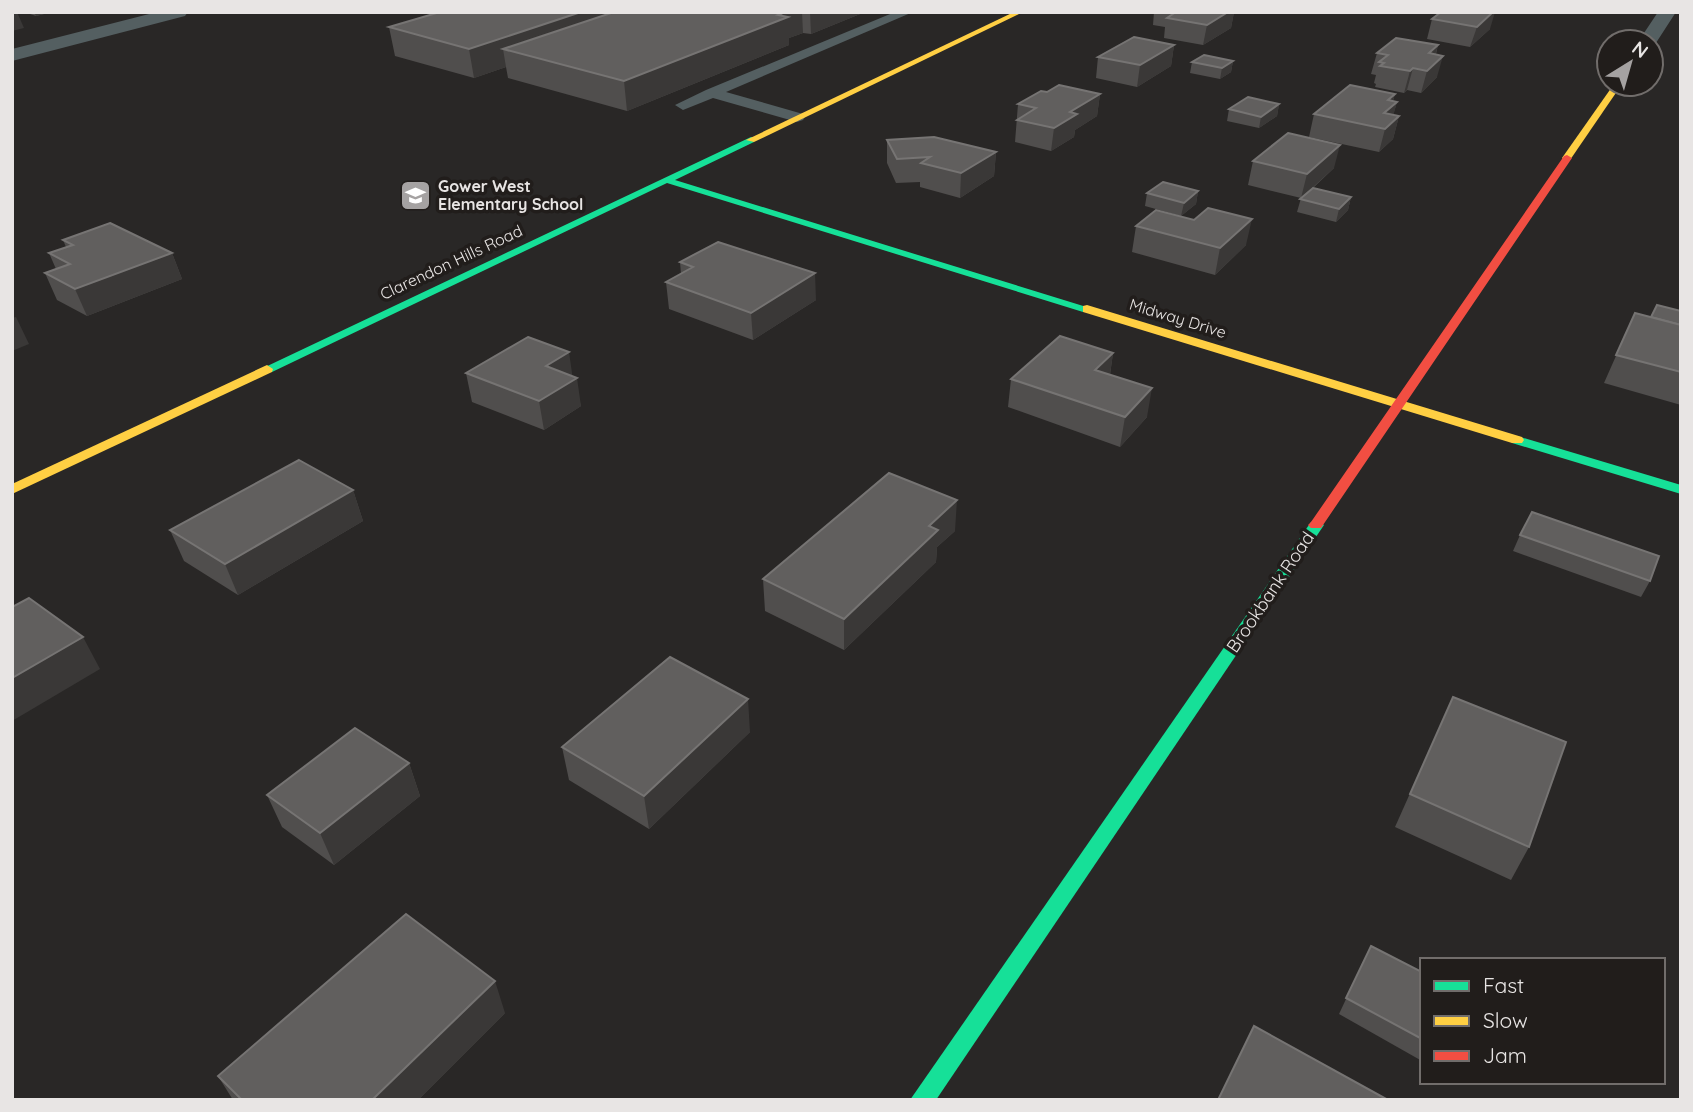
<svg xmlns="http://www.w3.org/2000/svg" width="1693" height="1112" font-family="Quicksand,sans-serif">
  <rect width="100%" height="100%" fill="#292726"/>
  <g fill="none" stroke-linecap="round" stroke-linejoin="round">
    <path fill="#545f61" fill-rule="evenodd" d="M895 12H913L726 92 803 114 805 117 803 120 797 122 713 98 683 110 675 105 706 90Z"/>
    <g fill="#545f61" fill-rule="evenodd">
      <path d="M157 12H188L185 16 12 61V49Z"/>
      <path d="M1658 12H1676L1654 46 1651 47V42H1638Z"/>
    </g>
    <g fill="#16e098" fill-rule="evenodd">
      <path d="M751 137 754 138V142L675 180 1093 309 1091 312H1083L667 183 272 372H262L261 369Z"/>
      <path d="M1517 436 1681 485V494L1512 443 1510 440Z"/>
      <path d="M1316 520 1324 525 936 1100H910L1311 522Z"/>
    </g>
    <g fill="#ffcf43" fill-rule="evenodd">
      <path d="M1014 12H1023L754 142 746 140Z"/>
      <path d="M1614 84H1622L1570 160H1564L1562 158Z"/>
      <path d="M1087 305 1522 437 1524 440 1522 443H1512L1083 312V306Z"/>
      <path d="M267 365 273 369 272 372 12 494V484Z"/>
    </g>
    <path fill="#f24e42" fill-rule="evenodd" d="M1567 155 1572 158 1321 528H1311L1308 525 1311 522 1564 156Z"/>
  </g>
  <g fill="#504e4d">
    <path d="M24 12H52L36 16Z"/>
    <path d="M440 12H865L811 34 803 33 789 38V45L627 111 508 78 506 67 474 78 395 56 389 27Z"/>
    <path d="M1154 12H1234L1231 28 1203 45 1164 38 1165 27 1153 25Z"/>
    <path d="M1432 19 1490 29 1470 47 1427 39Z"/>
    <path d="M1174 45 1171 66 1137 87 1096 78 1098 57Z"/>
    <path d="M1438 45 1436 54 1437 77 1421 93 1407 90 1404 93 1375 87 1376 84 1374 83 1376 75 1371 74 1377 53Z"/>
    <path d="M1233 61 1231 72 1220 79 1190 73 1192 62Z"/>
    <path d="M1047 92 1100 94 1097 116 1075 130 1074 137 1051 151 1015 142 1018 104Z"/>
    <path d="M1395 94 1393 101 1397 102 1393 115 1399 116 1393 139 1379 152 1309 137 1314 114Z"/>
    <path d="M1279 104 1277 116 1259 128 1227 121 1229 109Z"/>
    <path d="M887 140 996 152 994 176 960 198 920 187V182L896 183 887 163Z"/>
    <path d="M1253 161 1334 168 1313 188 1351 197 1348 210 1336 222 1297 212 1301 198 1248 185Z"/>
    <path d="M1198 191 1196 204 1181 216 1145 206 1147 193Z"/>
    <path d="M1136 226 1246 245 1215 275 1132 252Z"/>
    <path d="M63 240 172 253 182 279 87 316 57 300 45 273 56 269 49 253 66 247Z"/>
    <path d="M680 262 816 300 753 340 669 309 666 282 681 274Z"/>
    <path d="M1681 311V405L1604 383 1635 313 1651 317Z"/>
    <path d="M1113 353 1110 375 1147 417 1120 447 1008 407 1011 379Z"/>
    <path d="M466 373 572 376 581 406 544 430 472 402Z"/>
    <path d="M353 490 363 521 238 595 184 561 170 530Z"/>
    <path d="M955 531 937 547 936 562 844 650 765 611 763 579Z"/>
    <path d="M1520 535 1650 581 1641 597 1513 551Z"/>
    <path d="M1453 697 1529 847 1511 880 1395 827Z"/>
    <path d="M750 732 649 829 569 780 562 747Z"/>
    <path d="M409 763 420 796 334 865 282 827 267 795Z"/>
    <path d="M1371 946 1422 972V1061L1339 1014Z"/>
    <path d="M505 1013 418 1100H233L218 1076Z"/>
  </g>
  <g fill="#3a3837">
    <path d="M12 12H17L24 28 12 31Z"/>
    <path d="M34 12H52L36 16Z"/>
    <path d="M581 12H644L503 49 506 67 474 78 469 49Z"/>
    <path d="M785 12H802L803 33 789 38V45L627 111 624 81Z"/>
    <path d="M810 12H865L811 34Z"/>
    <path d="M1228 12H1234L1231 28 1203 45 1207 25Z"/>
    <path d="M1493 12H1495L1490 29 1470 47 1477 27Z"/>
    <path d="M1174 45 1171 66 1137 87 1140 65Z"/>
    <path d="M1438 45 1432 66 1429 53Z"/>
    <path d="M1443 56 1437 77 1421 93 1427 71Z"/>
    <path d="M1233 61 1231 72 1220 79 1222 68Z"/>
    <path d="M1413 68 1407 90 1404 93 1410 71Z"/>
    <path d="M1100 94 1097 116 1075 130 1074 137 1051 151 1054 128 1070 112Z"/>
    <path d="M1395 94 1391 106 1397 102 1391 124 1399 116 1393 139 1379 152 1385 129 1380 128 1388 100Z"/>
    <path d="M1279 104 1277 116 1259 128 1261 117Z"/>
    <path d="M1340 145 1334 168 1301 198 1307 174Z"/>
    <path d="M996 152 994 176 960 198 961 173Z"/>
    <path d="M1198 191 1196 204 1181 216 1184 203Z"/>
    <path d="M1351 197 1348 210 1336 222 1339 209Z"/>
    <path d="M1252 219 1246 245 1215 275 1220 248Z"/>
    <path d="M172 253 182 279 87 316 75 289Z"/>
    <path d="M815 273 816 300 753 340 751 313Z"/>
    <path d="M16 317 29 344 12 351V318Z"/>
    <path d="M569 352 573 380 577 378 581 406 544 430 539 401 546 366Z"/>
    <path d="M1113 353 1109 381 1095 370Z"/>
    <path d="M1152 388 1147 417 1120 447 1125 417Z"/>
    <path d="M353 490 363 521 238 595 225 564Z"/>
    <path d="M957 500 955 531 937 547 936 562 844 650V619L929 526Z"/>
    <path d="M83 637 100 669 12 721V678Z"/>
    <path d="M748 699 750 732 649 829 644 796Z"/>
    <path d="M409 763 420 796 334 865 320 833Z"/>
    <path d="M495 981 505 1013 418 1100H372Z"/>
  </g>
  <g fill="#615f5e" stroke="#767473" stroke-width="2">
    <path d="M440 12H581L469 49 389 27Z"/>
    <path d="M614 12H785L778 15 788 17 624 81 503 49Z"/>
    <path d="M1176 12H1228L1207 25 1167 18Z"/>
    <path d="M1441 12H1493L1477 27 1432 19Z"/>
    <path d="M1134 37 1174 45 1140 65 1098 57Z"/>
    <path d="M1396 38 1438 45 1429 53 1443 56 1427 71 1413 68 1410 71 1380 66 1384 63 1379 62 1388 55 1377 53Z"/>
    <path d="M1204 55 1233 61 1222 68 1192 62Z"/>
    <path d="M1059 85 1100 94 1070 112 1077 114 1054 128 1017 120 1036 108 1018 104 1041 91 1047 92Z"/>
    <path d="M1350 85 1395 94 1388 100 1397 102 1384 113 1399 116 1385 129 1314 114Z"/>
    <path d="M1248 97 1279 104 1261 117 1229 109Z"/>
    <path d="M1288 133 1340 145 1307 174 1253 161Z"/>
    <path d="M934 137 996 152 961 173 921 163 930 157 897 159 887 140Z"/>
    <path d="M1163 182 1198 191 1184 203 1147 193Z"/>
    <path d="M1313 188 1351 197 1339 209 1300 199Z"/>
    <path d="M1208 208 1252 219 1220 248 1136 226 1156 210 1194 220Z"/>
    <path d="M110 223 172 253 75 289 45 273 70 264 49 253 73 245 63 240Z"/>
    <path d="M718 242 815 273 751 313 666 282 693 267 680 262Z"/>
    <path d="M1657 305 1681 311V325L1651 317Z"/>
    <path d="M1635 313 1681 325V372L1616 355Z"/>
    <path d="M1060 336 1113 353 1095 370 1152 388 1125 417 1011 379Z"/>
    <path d="M528 337 569 352 546 366 577 378 539 401 466 373Z"/>
    <path d="M299 460 353 490 225 564 170 530Z"/>
    <path d="M889 473 957 500 929 526 938 530 844 619 763 579Z"/>
    <path d="M1532 512 1659 556 1650 581 1520 535Z"/>
    <path d="M29 598 83 637 12 678V607Z"/>
    <path d="M670 657 748 699 644 796 562 747Z"/>
    <path d="M1453 697 1566 742 1529 847 1410 794Z"/>
    <path d="M355 728 409 763 320 833 267 795Z"/>
    <path d="M406 914 495 981 372 1100H242L218 1076Z"/>
    <path d="M1371 946 1422 972V1039L1346 998Z"/>
    <path d="M1254 1026 1388 1100H1218Z"/>
  </g>
  <defs>
    <symbol id="school-square" viewBox="-11 -11 22 22"><rect x="-9" y="-9" width="18" height="18" rx="4" fill="#a5a2a2" stroke="#211d1b"/><path d="M0-5L7-2L0 1L-7-2ZM-4 1L0 2.5L4 1V4Q0 6-4 4Z" fill="#fff"/></symbol>
  </defs>
  <g fill-rule="evenodd">
    <use href="#school-square" x="398" y="178" width="35" height="35"/>
  </g>
  <g text-anchor="middle" dominant-baseline="central" stroke-width="7" stroke-linejoin="round" paint-order="stroke">
    <g font-size="16" font-weight="bold" fill="#e8e5e4" stroke="#211d1b" text-anchor="start">
      <text x="438" y="186">Gower West<tspan x="438" dy="18">Elementary School</tspan></text>
    </g>
    <g font-size="16" fill="#e8e5e4" stroke="#211d1b">
      <text transform="translate(451 262) rotate(-25)">Clarendon Hills Road</text>
      <text transform="translate(1178 318) rotate(17)">Midway Drive</text>
    </g>
    <g font-size="18" fill="#e8e5e4" stroke="#211d1b">
      <text transform="translate(1270 592) rotate(-56)">Brookbank Road</text>
    </g>
  </g>
  <rect width="1693" height="1112" fill="none" stroke="#e8e5e4" stroke-width="28"/>
  <rect x="1420" y="958" width="245" height="126" fill="#211d1b" stroke="#716d6b" stroke-width="2"/>
  <rect x="1434" y="981" width="35" height="10" fill="#16e098" stroke="#716d6b" stroke-width="2"/>
  <text x="1483" y="993" font-size="21" fill="#e8e5e4">Fast</text>
  <rect x="1434" y="1016" width="35" height="10" fill="#ffcf43" stroke="#716d6b" stroke-width="2"/>
  <text x="1483" y="1028" font-size="21" fill="#e8e5e4">Slow</text>
  <rect x="1434" y="1051" width="35" height="10" fill="#f24e42" stroke="#716d6b" stroke-width="2"/>
  <text x="1483" y="1063" font-size="21" fill="#e8e5e4">Jam</text>
  <g transform="translate(1630 63) rotate(37)"><circle r="33" fill="#211d1b" stroke="#716d6b" stroke-width="2"/>
  <path d="M0-5L12 26L0 18L-12 26Z" fill="#a5a2a2"/>
  <text y="-10" font-size="19" font-weight="bold" text-anchor="middle" fill="#e8e5e4">N</text>
  </g>
</svg>
